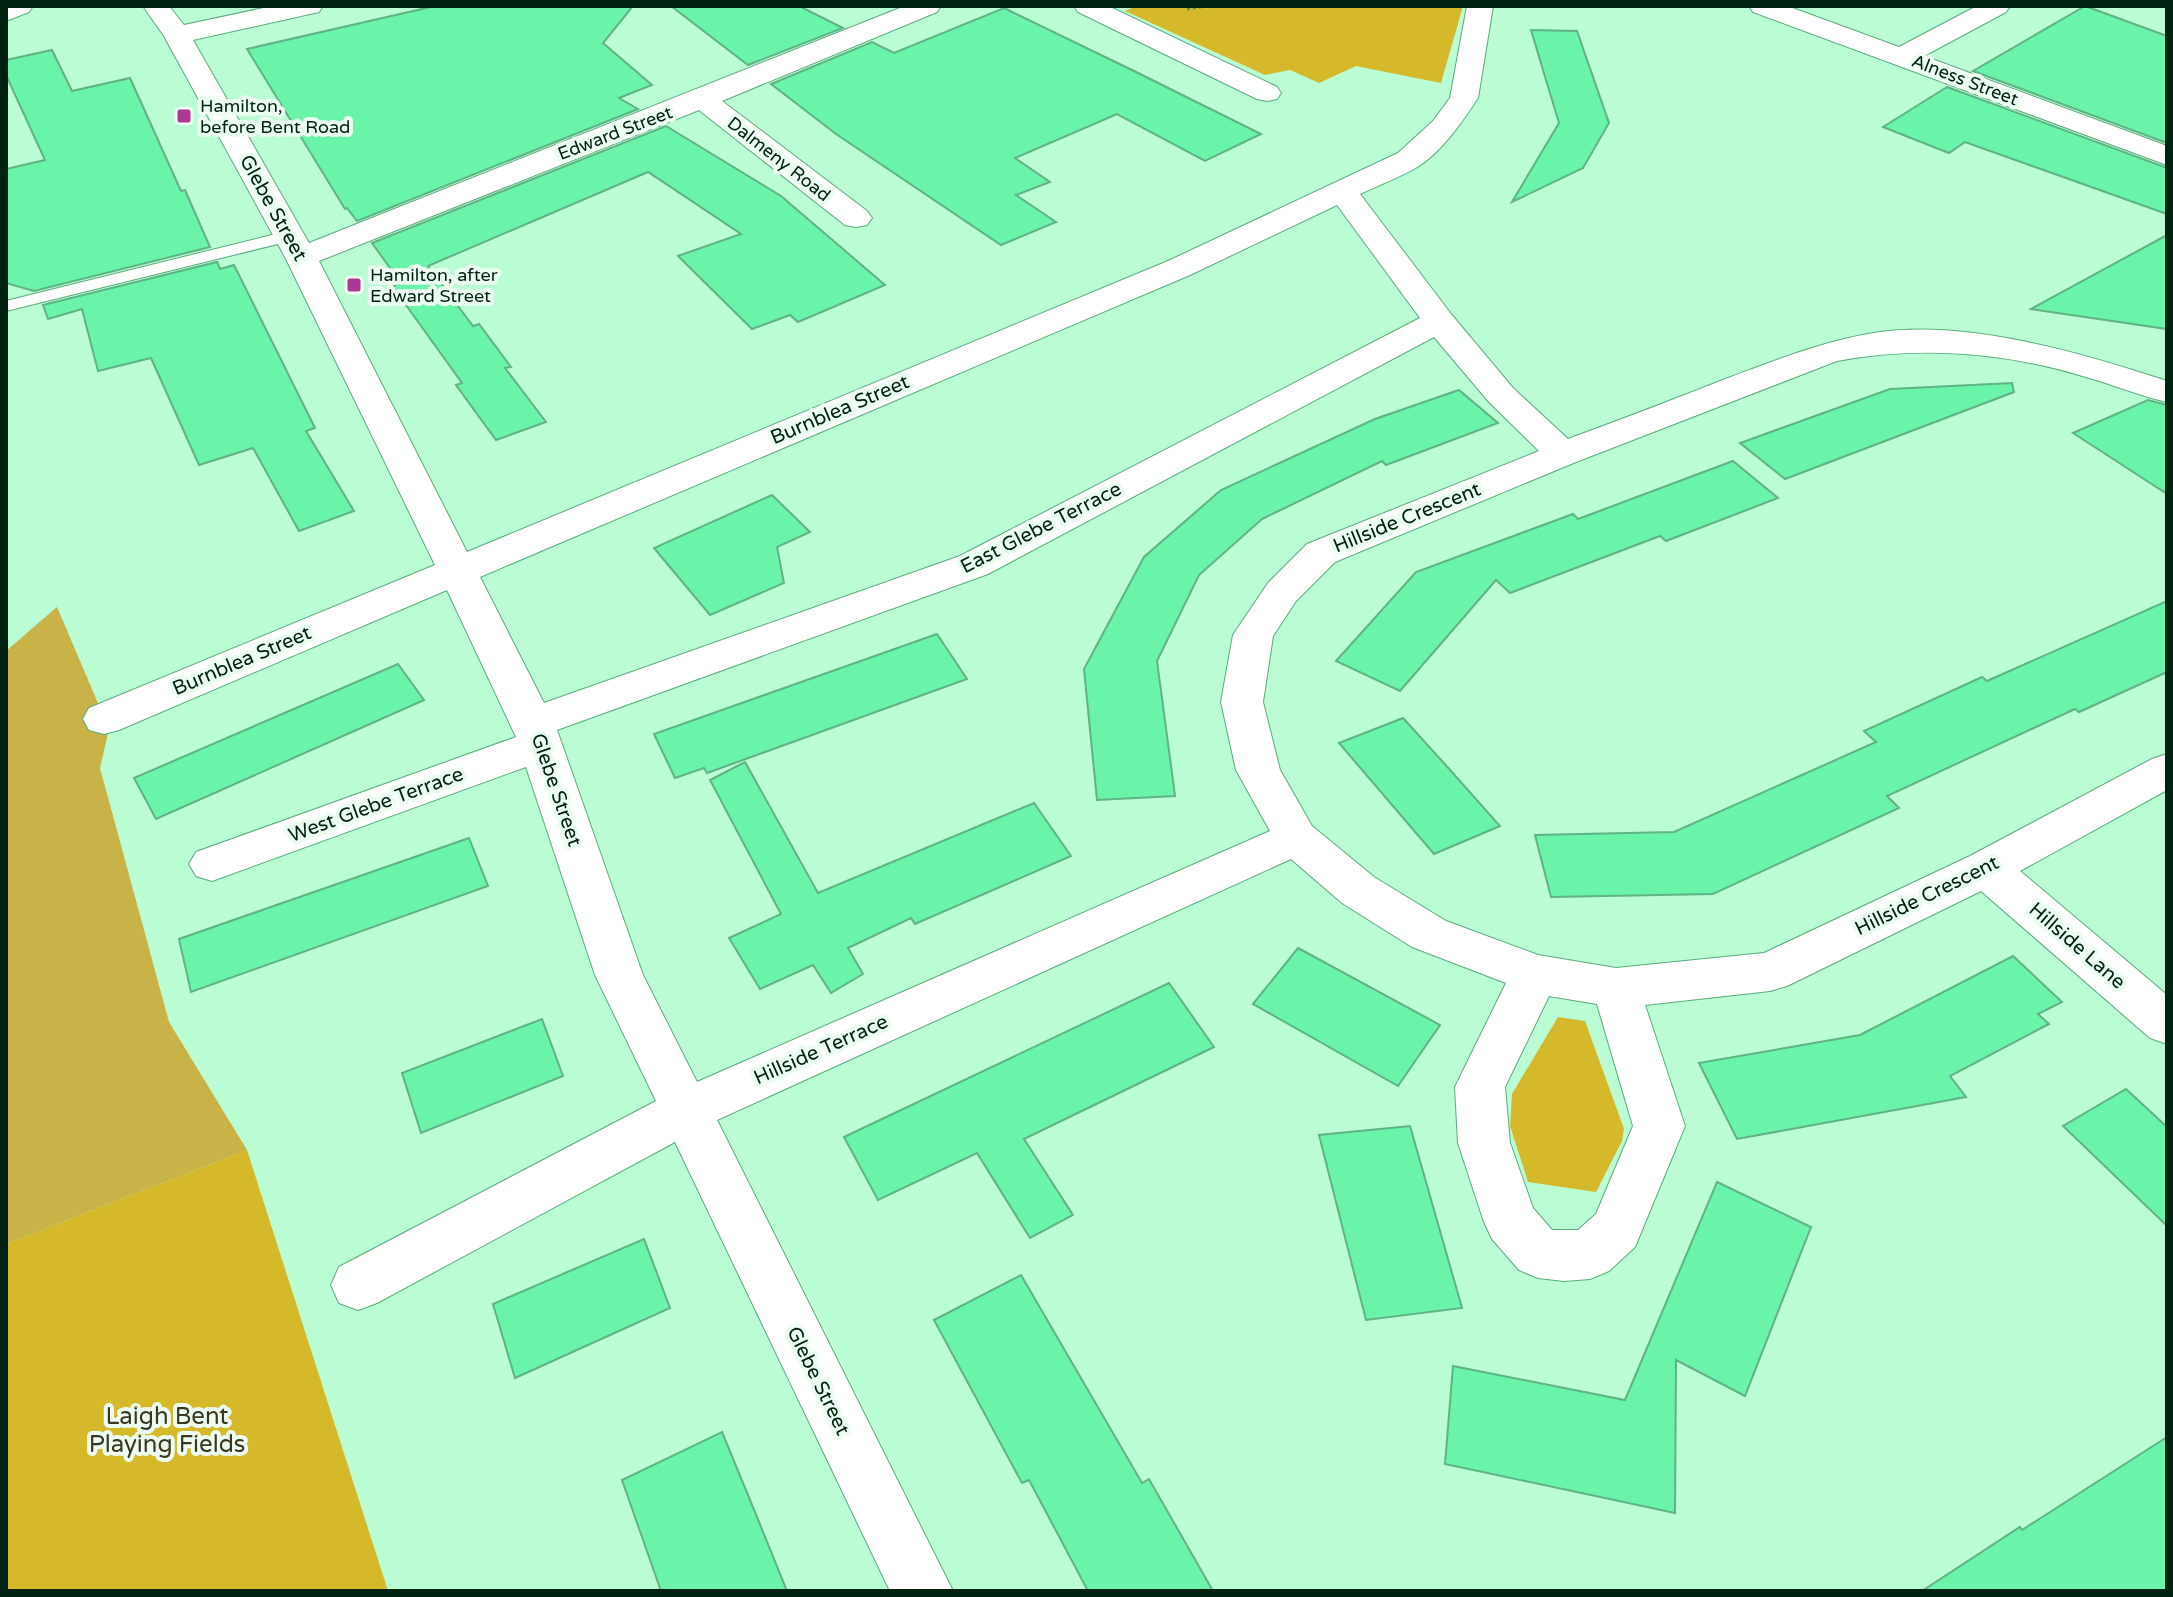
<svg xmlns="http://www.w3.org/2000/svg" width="2173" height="1597" font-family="'Varela Round',sans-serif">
  <rect width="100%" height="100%" fill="#bafcd4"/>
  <g fill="#d5b92a">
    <path d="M1136 6H1463L1441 83 1356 66 1319 83 1290 70 1265 75 1125 11Z"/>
    <path d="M1558 1017 1585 1021 1624 1129 1622 1141 1596 1192 1528 1182 1510 1126 1512 1094Z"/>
    <path d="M247 1150 388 1591H6V1244Z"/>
  </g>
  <path fill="#c9b247" d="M57 607 109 729 100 768 169 1022 247 1150 6 1244V651Z"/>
  <g fill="#6af4aa" stroke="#5fb384" stroke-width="2">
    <path d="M435 6H633L603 43 652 85 619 98 638 109 357 221 347 208 345 209 247 49Z"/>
    <path d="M671 6H799L843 28 748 65Z"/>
    <path d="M2085 6 2167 36V143L1973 71Z"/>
    <path d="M1004 8 1134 71 1261 134 1205 161 1117 114 1015 158 1050 182 1016 195 1056 222 1001 245 836 134 771 84 872 42 894 53Z"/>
    <path d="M1531 30 1577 31 1609 123 1583 168 1512 202 1559 123Z"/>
    <path d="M52 50 72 91 130 78 181 191 185 190 210 247 34 291 6 283V169L45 160 6 75V60Z"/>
    <path d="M1947 87 2167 168V214L1965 142 1949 153 1883 127Z"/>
    <path d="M666 126 781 196 885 285 798 322 790 315 752 329 678 256 741 234 648 172 428 266 473 326 479 324 511 367 505 368 546 422 496 440 456 385 462 383 393 287 410 274 398 279 372 243Z"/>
    <path d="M2167 235V329L2031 309Z"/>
    <path d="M217 262 220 269 234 265 315 428 306 431 354 511 299 531 253 448 199 465 151 358 98 371 82 309 48 319 43 305Z"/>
    <path d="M2012 383 2014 392 1785 479 1740 443 1890 389Z"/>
    <path d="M1459 390 1498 423 1386 465 1382 461 1262 519 1199 575 1157 661 1175 796 1097 800 1084 669 1144 557 1221 490 1375 419Z"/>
    <path d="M2148 400 2167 405V494L2073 433Z"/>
    <path d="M1733 461 1778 498 1666 541 1660 536 1510 593 1496 580 1400 691 1336 661 1416 572 1573 514 1578 519Z"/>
    <path d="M772 495 810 532 777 547 784 583 710 615 654 548Z"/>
    <path d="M2167 601V672L2079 712 2075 709 1887 796 1899 808 1713 894 1551 897 1535 835 1674 832 1876 742 1864 731 1982 677 1987 681Z"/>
    <path d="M937 634 967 679 707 773 704 768 675 778 654 734Z"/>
    <path d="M398 664 424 700 156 819 134 778Z"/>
    <path d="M1403 718 1451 771 1500 826 1434 854 1339 743Z"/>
    <path d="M745 762 818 893 1034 803 1071 856 915 924 911 918 848 948 863 974 831 993 813 965 760 989 729 938 781 914 710 780Z"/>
    <path d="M469 838 488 886 191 992 179 939Z"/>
    <path d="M1298 948 1440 1025 1398 1086 1253 1004Z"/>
    <path d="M2013 956 2062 1002 2038 1014 2049 1024 1950 1076 1966 1097 1737 1139 1699 1063 1860 1035Z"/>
    <path d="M1169 983 1214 1047 1024 1139 1073 1215 1030 1238 977 1153 878 1200 844 1137Z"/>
    <path d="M542 1019 563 1076 421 1133 402 1073Z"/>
    <path d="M2126 1089 2167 1127V1226L2063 1126Z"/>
    <path d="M1410 1126 1462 1308 1366 1320 1319 1135Z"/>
    <path d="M1717 1182 1811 1227 1745 1396 1676 1360 1675 1513 1445 1464 1453 1366 1625 1400Z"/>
    <path d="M644 1239 670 1308 515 1378 493 1304Z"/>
    <path d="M1021 1275 1142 1483 1149 1479 1213 1591H1088L1029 1480 1022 1483 934 1320Z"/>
    <path d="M722 1432 757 1517 787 1591H661L622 1480Z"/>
    <path d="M2167 1437V1591H1922L2020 1527 2022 1530Z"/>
  </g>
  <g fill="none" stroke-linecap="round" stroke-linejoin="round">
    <defs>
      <path id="lane" d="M288 231 297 236 294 240 6 311V301Z"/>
      <g id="street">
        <path d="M143 6H169L184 25 273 6H323L319 12 193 40 309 243 905 6H941L937 12 722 101 867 211 872 218 867 225 856 227 845 225 699 110 319 261 467 552 1168 261 1398 153 1433 121 1450 98 1467 6H1493L1478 98C1462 122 1443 150 1419 166 1401 177 1379 185 1360 194L1451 314 1513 388 1568 439C1622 419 1675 399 1728 378 1779 359 1826 340 1880 332 1969 320 2082 353 2167 381V402C2137 395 2109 383 2079 375 2001 352 1918 346 1837 361L1576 462 1335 562 1296 601 1273 636 1263 702 1280 770 1312 826 1374 877 1446 921 1538 955 1616 968 1764 953 1970 856 2152 759 2167 754V790L2020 871 2167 995V1044L2150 1038 1981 891 1787 986 1770 991 1645 1005 1685 1126 1635 1247 1609 1271 1590 1279 1564 1281 1538 1278 1519 1270 1492 1239 1484 1222 1458 1143 1455 1087 1506 983 1412 947 1342 903 1291 859 717 1120 953 1591H890L675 1142 377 1303 358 1310 339 1303 331 1285 339 1267 656 1101 595 975 526 767 212 881 196 876 189 864 196 852 516 737 447 590 119 730 104 734 89 730 83 719 89 708 435 565 285 257 164 36ZM1337 205 1420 318 960 556 544 703 480 577 1190 275ZM1434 337 1489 402 1539 451 1307 544 1268 583 1233 635 1221 702 1236 770 1270 831 697 1082 643 975 557 730 988 574ZM1549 996 1597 1004 1633 1126 1596 1214 1578 1230H1552L1533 1208 1510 1143 1505 1087Z"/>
        <path d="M1074 6H1108L1277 87 1281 93 1277 99 1267 101 1257 99 1078 12Z"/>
        <path d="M1749 6H1787L1899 47 1977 6H2010L2006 12 1924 56 2167 146V165L1753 12Z"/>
      </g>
      <path id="secondary" d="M6 6H33L29 12 6 21Z"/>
    </defs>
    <use href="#lane" stroke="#59ac7e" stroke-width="2"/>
    <use href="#street" stroke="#59ac7e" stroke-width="2"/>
    <use href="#secondary" stroke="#59ac7e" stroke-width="2"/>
    <path stroke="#609375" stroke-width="3" stroke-dasharray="3 3" stroke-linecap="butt" d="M1187 9 1207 6"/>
    <use href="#lane" fill="#fff" fill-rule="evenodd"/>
    <use href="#street" fill="#fff" fill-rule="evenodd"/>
    <use href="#secondary" fill="#fff" fill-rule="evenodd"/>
  </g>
  <g fill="#ab3993" stroke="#ecfcf2" stroke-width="3">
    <rect x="176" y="108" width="16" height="16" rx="4"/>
    <rect x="346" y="277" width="16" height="16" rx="4"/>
  </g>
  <g text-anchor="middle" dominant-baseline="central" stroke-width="8" stroke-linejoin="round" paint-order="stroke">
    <g font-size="18" fill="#002210" stroke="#ecfcf2">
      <text transform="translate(1965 80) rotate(21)">Alness Street</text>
      <text transform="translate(615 133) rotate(-21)">Edward Street</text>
      <text transform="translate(779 159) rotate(38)">Dalmeny Road</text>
    </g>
    <g font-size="18" fill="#002210" stroke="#ecfcf2" text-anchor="start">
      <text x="200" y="106">Hamilton,<tspan x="200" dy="21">before Bent Road</tspan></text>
      <text x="370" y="275">Hamilton, after<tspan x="370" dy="21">Edward Street</tspan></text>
    </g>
    <g font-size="20" fill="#002210" stroke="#ecfcf2">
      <text transform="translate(273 208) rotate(61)">Glebe Street</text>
      <text transform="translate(840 410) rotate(-23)">Burnblea Street</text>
      <text transform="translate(1407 518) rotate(-22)">Hillside Crescent</text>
      <text transform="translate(1041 528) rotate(-27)">East Glebe Terrace</text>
      <text transform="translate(242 661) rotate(-23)">Burnblea Street</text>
      <text transform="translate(556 790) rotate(71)">Glebe Street</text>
      <text transform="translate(376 805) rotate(-20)">West Glebe Terrace</text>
      <text transform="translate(1927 896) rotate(-26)">Hillside Crescent</text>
      <text transform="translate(2077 946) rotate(41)">Hillside Lane</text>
      <text transform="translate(821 1050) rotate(-24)">Hillside Terrace</text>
      <text transform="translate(818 1381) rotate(64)">Glebe Street</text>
    </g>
    <g font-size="24" fill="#3b361e" stroke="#ecfcf2">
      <text x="167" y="1416">Laigh Bent<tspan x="167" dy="28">Playing Fields</tspan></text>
    </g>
  </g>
  <rect width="2173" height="1597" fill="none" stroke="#002210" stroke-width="16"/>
</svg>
